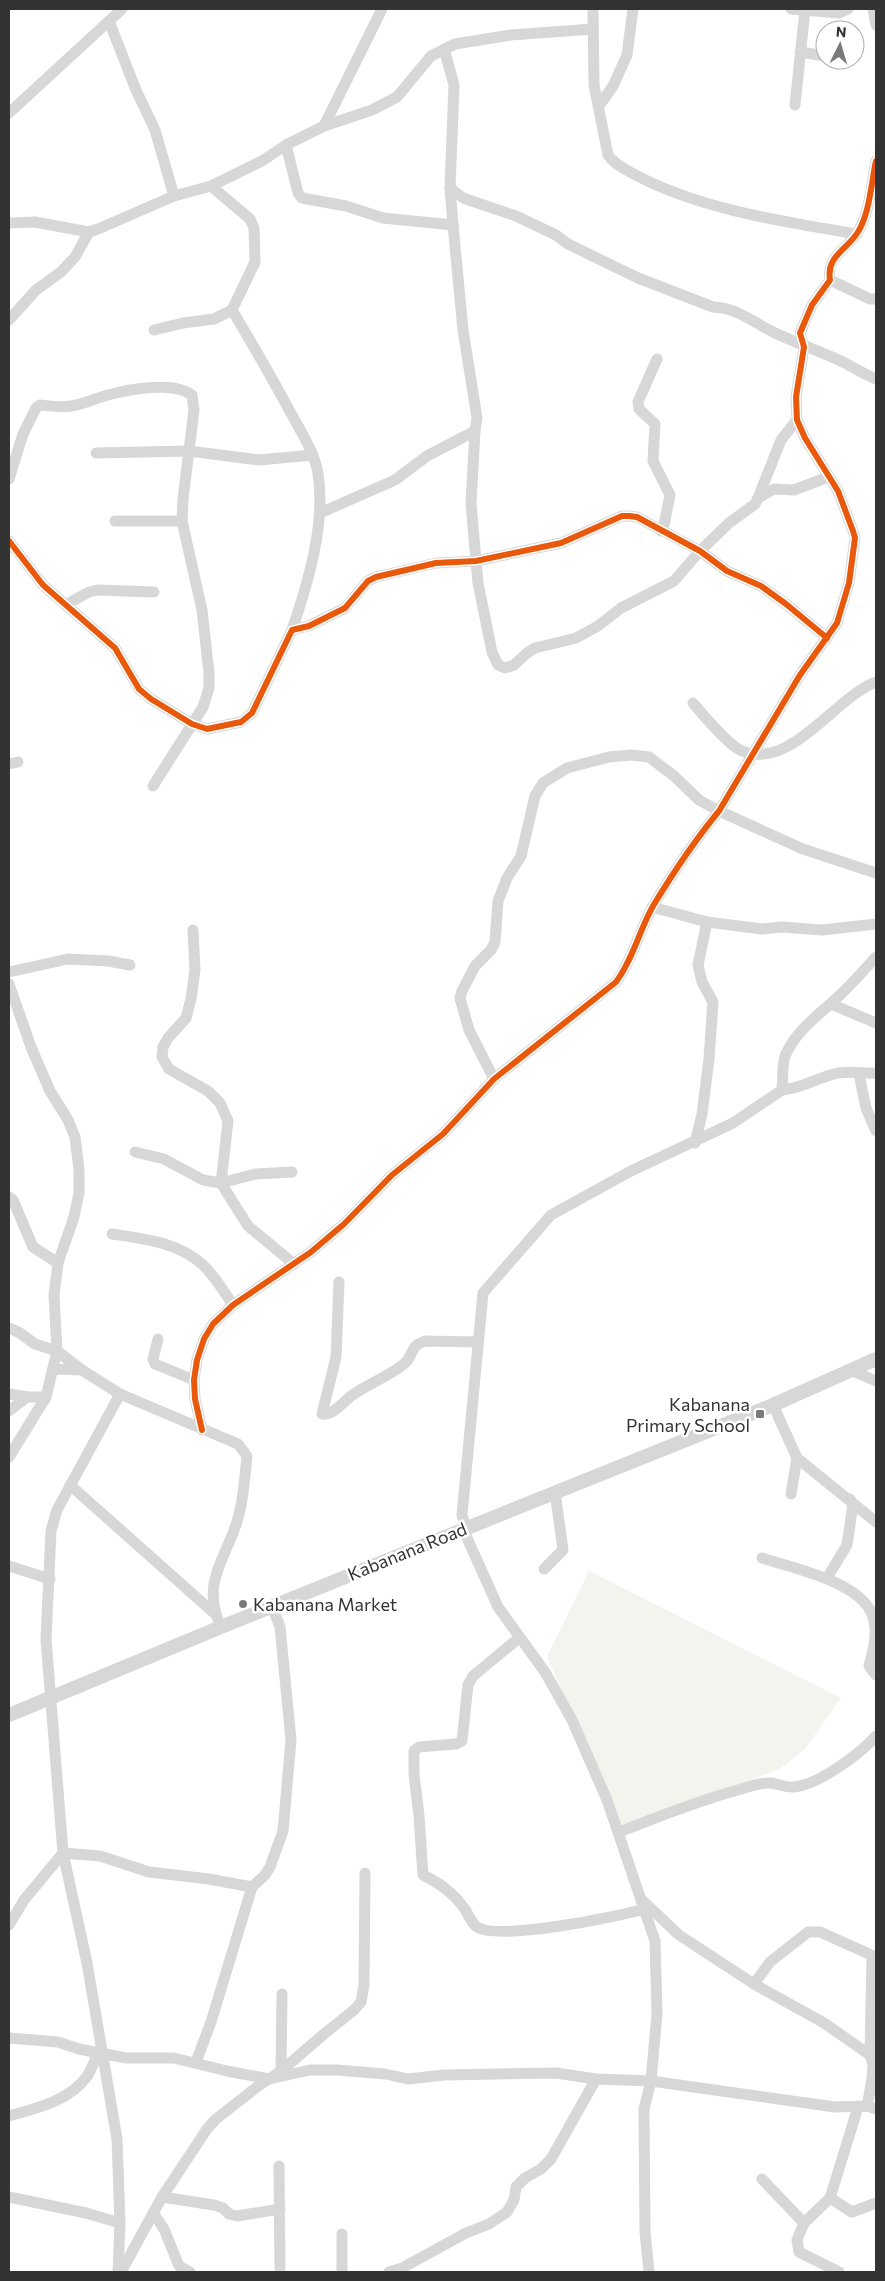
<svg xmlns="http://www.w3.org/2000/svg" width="885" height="2281" font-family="Commissioner,sans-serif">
  <rect width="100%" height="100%" fill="#fff"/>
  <path fill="#f1f5ed" d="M589 1571 841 1698 805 1749 781 1768 624 1830 547 1657Z"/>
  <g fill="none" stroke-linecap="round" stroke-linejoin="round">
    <g stroke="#d7d7d7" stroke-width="11">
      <path d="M593 9 594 85 608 155C614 164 623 168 632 173 697 209 785 222 857 234"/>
      <path d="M791 9 839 13 848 9"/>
      <path d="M873 9 876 25"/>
      <path d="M109 21 136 90 155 130 174 196"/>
      <path d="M444 49 454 85 450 188 453 225 463 330 477 418 475 431 471 503 476 561 478 583 492 652 498 665 505 668 514 665 527 653 535 648 576 638 598 626 621 608 674 581 700 551 729 523 755 504 758 498 774 489 794 490 828 477"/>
      <path d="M800 52 825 56"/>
      <path d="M795 105 805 10"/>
      <path d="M599 106 613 86 627 55 633 9"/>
      <path d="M9 113 122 9"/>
      <path d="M324 126 382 9"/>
      <path d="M286 145 298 193 302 198 346 206 383 218 453 225"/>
      <path d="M450 188 463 198 516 216 556 235 568 244 638 278 713 307C737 308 753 322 773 332 796 343 819 351 841 361 853 367 864 374 876 379"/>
      <path d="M9 223 35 222 89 232 98 229 174 196 211 186 262 161 286 145 324 126 372 110 397 97 431 56 455 44 511 35 593 29"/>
      <path d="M830 280 870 299H876"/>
      <path d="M232 310C253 345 273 380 292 415 302 434 315 453 318 474 326 523 308 583 292 630"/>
      <path d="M9 320 36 290 61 272 75 257 89 232"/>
      <path d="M154 330 183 323 214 319 232 310 255 262 254 228 250 219 211 186"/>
      <path d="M657 359 638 402 639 409 655 424 653 461 670 495 664 525 661 531"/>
      <path d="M96 453 189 451 259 460 313 455"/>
      <path d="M9 479 23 434 36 408 40 405C50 406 61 408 71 406 84 404 96 398 108 395 130 389 174 381 192 395L194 410 183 499 182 521 202 610 209 673V688L203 707 153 786"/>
      <path d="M758 498 781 440 797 420"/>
      <path d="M320 513 395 480 427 456 475 431"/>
      <path d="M115 521H182"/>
      <path d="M9 541 43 585 115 648 139 689 151 699 192 724 207 729 241 722 252 713 292 630 309 626 345 608 368 581 376 577 436 563 476 561 561 543 622 516H629L637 517 700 551 727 571 761 586 786 604 827 638"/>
      <path d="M65 605 89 592 98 590 154 592"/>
      <path d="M693 703C704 716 728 745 742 751 791 771 835 697 876 682"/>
      <path d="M9 764 18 762"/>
      <path d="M652 907 707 922 762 929 782 927 822 930 876 924"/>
      <path d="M193 930 195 970 191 999 186 1018 168 1038 163 1047 162 1057 169 1069 208 1091 220 1103 228 1121 221 1183 248 1226 294 1264"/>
      <path d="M9 972 68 959 108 961 130 965"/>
      <path d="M9 984 31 1047 50 1091 68 1120 75 1137 79 1170V1193L74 1217 58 1263 54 1295 57 1351 46 1397 9 1457"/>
      <path d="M831 1004 876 1023"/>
      <path d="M859 1074 866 1108 876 1131"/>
      <path d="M494 1079 469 1030 460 998 462 991 475 966 491 950 495 942 498 901 507 878 521 856 535 796 543 783 567 768 609 757 631 755 649 757 674 776 699 800 719 811 803 849 876 873"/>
      <path d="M782 1090C802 1088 815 1079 834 1074 848 1070 862 1074 876 1073"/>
      <path d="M695 1143 702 1114 709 1059 713 1002 702 982 698 965 707 922"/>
      <path d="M135 1152 164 1159 203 1180 221 1183 255 1174 292 1172"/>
      <path d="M9 1197 13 1200 33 1247 58 1263"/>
      <path d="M112 1234C144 1239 178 1242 203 1265 215 1276 224 1292 233 1305"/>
      <path d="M339 1282 336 1357 322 1414C332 1416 344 1402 351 1396 367 1384 388 1377 404 1364 415 1355 408 1346 426 1341L478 1342"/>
      <path d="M9 1328 20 1333 35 1344 57 1351 82 1370 120 1394 238 1444 247 1456C245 1474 244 1493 240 1510 232 1553 198 1578 221 1627"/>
      <path d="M158 1339 153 1359 155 1364 194 1380"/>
      <path d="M54 1369 82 1370"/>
      <path d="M850 1370 876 1381"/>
      <path d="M9 1394 27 1397H46"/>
      <path d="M773 1405 797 1458 876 1522"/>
      <path d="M9 1411 27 1397"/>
      <path d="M202 1430 195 1399 194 1380 197 1360 204 1339 213 1324 233 1305 311 1252 344 1224 392 1175 443 1134 494 1079 616 982C633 959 639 931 653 906 673 873 695 840 719 811L800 675 837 623 849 583 855 538 853 531 838 491 805 438 797 420 796 397 804 347 800 333 812 305 830 280C826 256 847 250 858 232 870 212 871 184 876 161"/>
      <path d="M70 1485 214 1613"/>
      <path d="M791 1494 797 1458"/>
      <path d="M466 1527 462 1515 483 1293 551 1215 631 1171 733 1123 782 1090C783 1080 782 1065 785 1056 796 1030 820 1014 839 996 852 984 864 970 876 957"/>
      <path d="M463 1529 498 1607 545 1672 572 1720 607 1800 655 1941 657 2013 651 2081 644 2109 645 2232 649 2272"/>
      <path d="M762 1558C792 1568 863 1582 873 1617 878 1633 873 1651 869 1666L876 1675"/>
      <path d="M9 1566 50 1579"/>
      <path d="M544 1569 563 1550 555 1492"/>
      <path d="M827 1578 847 1545 853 1504 850 1499"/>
      <path d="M519 1638 473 1676 468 1685 462 1741 456 1744 419 1747 414 1751V1774L419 1816 423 1875C439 1883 453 1892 464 1908 468 1913 471 1923 477 1927 498 1941 617 1917 644 1909"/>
      <path d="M619 1832C658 1817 697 1801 738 1790 748 1787 760 1782 771 1783 778 1784 786 1788 794 1787 818 1785 860 1754 876 1736"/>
      <path d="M643 1901 679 1935 754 1984 770 1962 808 1932H820L876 1957"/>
      <path d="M9 1925 24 1900 63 1853 100 1856 149 1872 209 1879 252 1887"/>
      <path d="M754 1984 824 2023 870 2055 873 2064 872 2079 867 2106"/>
      <path d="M9 2038 58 2042 79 2049 126 2058H174L227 2071 269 2079 310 2070H337L385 2074 408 2079 444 2075 556 2073 596 2079 651 2081 835 2107 867 2106 876 2109"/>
      <path d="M870 2055 872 1957"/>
      <path d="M196 2062 211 2022 252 1887 265 1875 270 1867 283 1831 291 1740 280 1627 272 1606"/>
      <path d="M281 2071 282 1994"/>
      <path d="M9 2116C37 2108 70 2101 88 2075 92 2068 95 2060 98 2053"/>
      <path d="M279 2166 280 2272"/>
      <path d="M762 2179 804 2223 797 2240 799 2252 839 2272"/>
      <path d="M9 2197 86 2213 120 2223"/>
      <path d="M162 2197 214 2205 223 2208 229 2214 237 2216 280 2209"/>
      <path d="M830 2198 852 2212 876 2203"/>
      <path d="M154 2214 164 2229 179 2266 190 2272"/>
      <path d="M804 2223 830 2198 858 2107"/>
      <path d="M118 2272 120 2223 117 2139 87 1963 63 1853 46 1639 51 1531 57 1510 120 1394"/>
      <path d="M121 2272 162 2197 207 2129 216 2119 257 2087 281 2071 324 2034 354 2010 361 2002 364 1985 365 1873"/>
      <path d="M342 2272V2234"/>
      <path d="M389 2272 402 2268 466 2233 489 2224 507 2212 514 2200 516 2187 525 2178 541 2169 551 2159 596 2079"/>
    </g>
    <path stroke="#d7d7d7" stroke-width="14" d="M9 1715 221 1627 773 1405 876 1359"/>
    <defs>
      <g id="cycleway">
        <path d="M9 541 43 585 115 648 139 689 151 699 192 724 207 729 241 722 252 713 292 630 309 626 345 608 368 581 376 577 436 563 476 561 561 543 622 516H629L637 517 700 551 727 571 761 586 786 604 827 638"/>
        <path d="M202 1430 195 1399 194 1380 197 1360 204 1339 213 1324 233 1305 311 1252 344 1224 392 1175 443 1134 494 1079 616 982C633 959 639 931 653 906 673 873 695 840 719 811L800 675 837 623 849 583 855 538 853 531 838 491 805 438 797 420 796 397 804 347 800 333 812 305 830 280C826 256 847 250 858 232 870 212 871 184 876 161"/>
      </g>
    </defs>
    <use href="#cycleway" stroke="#fff" stroke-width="9"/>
    <use href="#cycleway" stroke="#e8590c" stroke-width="6"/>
  </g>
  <g fill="#7a7a7a" stroke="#fff" stroke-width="2">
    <rect x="755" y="1409" width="10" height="10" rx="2.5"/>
    <circle cx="243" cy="1604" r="5"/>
  </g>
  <g text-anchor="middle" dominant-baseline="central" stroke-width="5" stroke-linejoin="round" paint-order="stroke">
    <g font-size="18" fill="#333" stroke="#fff" text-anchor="end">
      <text x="750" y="1404">Kabanana<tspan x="750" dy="21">Primary School</tspan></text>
      <text x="253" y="1604" text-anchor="start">Kabanana Market</text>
    </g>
    <g font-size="18" fill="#333" stroke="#fff">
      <text transform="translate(407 1551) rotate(-22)">Kabanana Road</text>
    </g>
  </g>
  <rect width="885" height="2281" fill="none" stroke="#333333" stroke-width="20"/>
  <g transform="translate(840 45) rotate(5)"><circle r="24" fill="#ffffff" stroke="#adadad"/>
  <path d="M0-4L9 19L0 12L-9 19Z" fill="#7a7a7a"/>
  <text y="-8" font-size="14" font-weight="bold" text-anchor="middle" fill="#333333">N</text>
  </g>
</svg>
